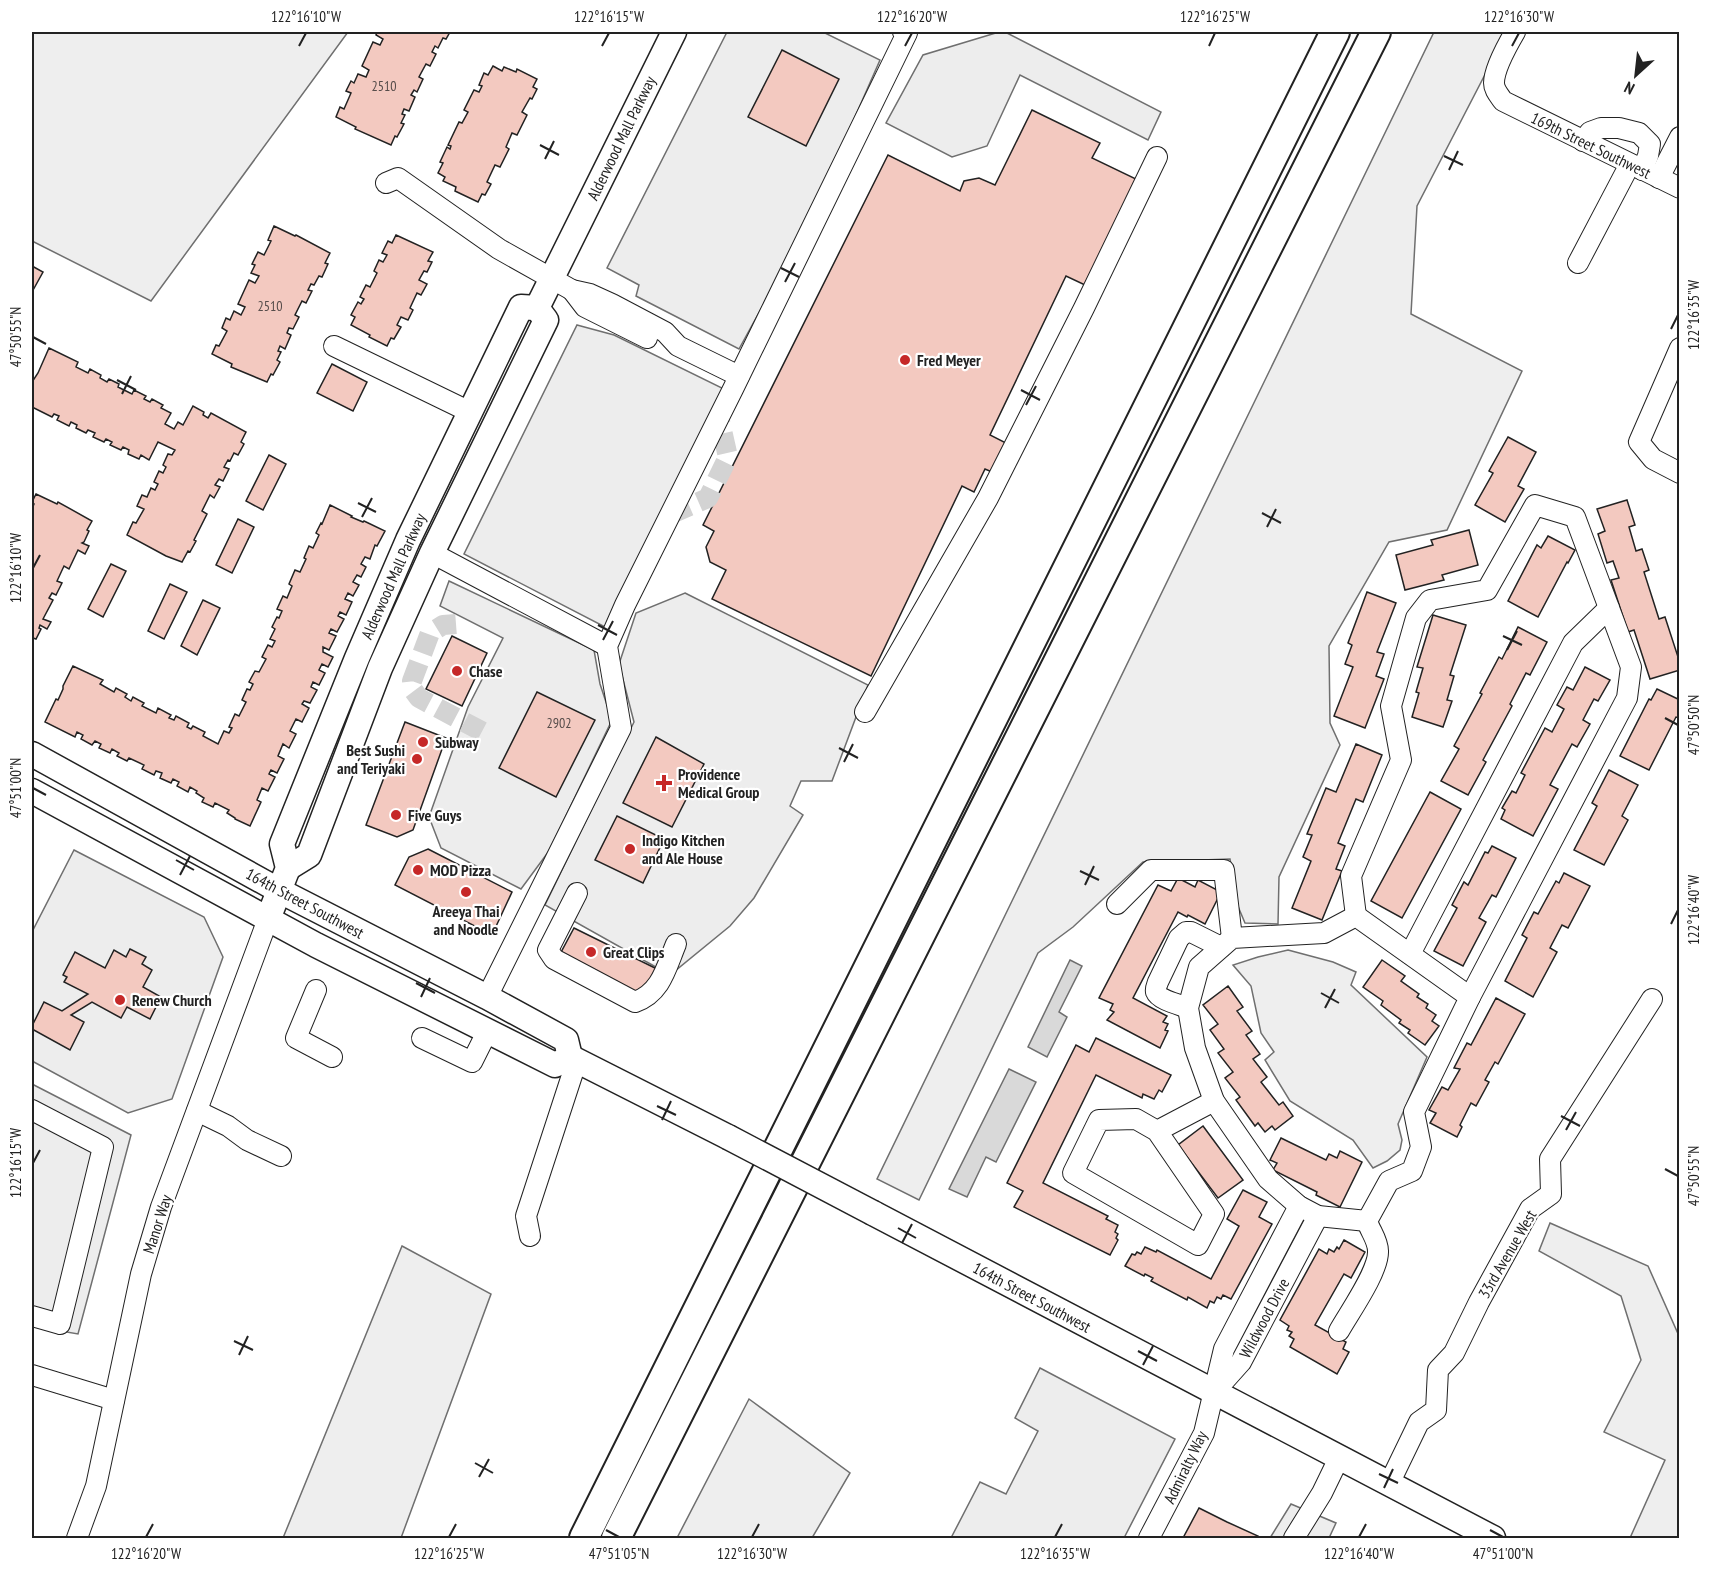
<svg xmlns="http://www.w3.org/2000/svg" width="1711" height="1570" font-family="'PT Sans Narrow',sans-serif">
  <rect width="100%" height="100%" fill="#fff"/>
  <g fill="#eee" stroke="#6f6f6f" stroke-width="1.5">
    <path d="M32 32H348L151 301 32 241Z"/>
    <path d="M1434 32H1507L1417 206 1411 314 1522 371 1447 530 1389 542 1329 646 1330 723 1340 745 1279 877 1278 924 1245 923 1237 904 1230 859 1143 862 1073 927 1038 953 919 1200 877 1179Z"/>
    <path d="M1288 950 1333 962 1356 972 1351 985 1427 1057 1398 1124 1402 1140 1400 1150 1387 1161 1373 1168 1353 1140 1290 1101 1265 1060 1274 1052 1261 1033 1251 986 1233 965 1258 957Z"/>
    <path d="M1550 1223 1648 1266 1679 1336V1538H1630L1665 1460 1604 1432 1641 1360 1621 1296 1539 1251Z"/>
    <path d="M402 1246 491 1294 401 1538H283Z"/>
    <path d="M749 1399 850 1473 812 1538H677Z"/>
  </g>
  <g fill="#ededed" stroke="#6f6f6f" stroke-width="1.5">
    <path d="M727 32H823L880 60 836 160 772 289 739 349 636 296 639 285 607 268Z"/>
    <path d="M999 32H1005L1161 112 1148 140 1020 75 987 146 952 157 886 123 923 55Z"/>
    <path d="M577 325 614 335 724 389 605 627 464 554Z"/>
    <path d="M449 581 594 650 600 684 612 720 549 851 521 889 441 848 429 817 468 707 503 638 440 606Z"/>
    <path d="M685 593 868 685 832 781H801L790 806 803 815 754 898 730 926 670 975 545 905 634 722 619 664 636 613Z"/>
    <path d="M74 850 204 917 223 957 172 1099 128 1113 32 1061V932Z"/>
    <path d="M32 1084 131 1135 78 1334 32 1326Z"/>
    <path d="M1040 1368 1175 1439 1124 1538H951L980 1482 1006 1494 1038 1431 1015 1418Z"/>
    <path d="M1291 1504 1336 1523 1329 1538H1270Z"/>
  </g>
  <g fill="#d9d9d9" stroke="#6f6f6f" stroke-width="1.5">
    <path d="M1070 960 1082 966 1059 1012 1067 1017 1047 1057 1028 1047Z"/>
    <path d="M1009 1069 1036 1082 996 1162 986 1157 967 1197 949 1189Z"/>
  </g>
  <g fill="#f3c9c0" stroke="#222" stroke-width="1.5">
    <path d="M377 32H450L446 39 443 38 438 48 435 46 432 52 436 54 430 66 426 64 419 77 423 79 417 92 414 90 411 95 415 97 409 111 404 109 402 114 405 115 401 123 404 124 397 137 395 136 391 145 355 129 356 127 336 117 340 107 344 109 351 93 346 91 351 81 354 83 358 74 366 77 369 70 362 66 373 42 380 45 383 39 376 35Z"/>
    <path d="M782 50 839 79 806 146 748 117Z"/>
    <path d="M493 66 502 71 504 67 516 72 517 69 537 79 533 87 537 89 532 99 530 98 522 112 527 115 517 135 512 133 506 147 509 149 500 167 495 165 487 182 491 184 485 195 482 194 478 202 455 191 456 187 443 181 445 177 438 173 443 163 440 162 447 147 450 149 451 146 448 145 459 122 462 123 468 112 464 110 474 90 479 92 482 86 479 85 484 73 488 75Z"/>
    <path d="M1032 110 1100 143 1092 158 1136 179 1085 285 1066 276 990 435 1006 443 992 472 985 469 974 492 962 486 871 676 712 599 726 570 710 562 706 547 714 531 703 525 888 155 960 191 964 181 979 178 995 185Z"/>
    <path d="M274 226 295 236 296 235 330 253 325 263 328 264 322 277 319 276 314 285 311 284 308 290 312 291 306 303 302 301 295 315 299 317 293 329 289 328 287 333 291 335 285 349 280 346 278 351 281 352 277 360 280 362 273 375 271 374 267 382 231 367 232 364 212 354 216 345 219 346 227 331 222 328 226 318 230 320 234 311 241 315 245 307 238 304 249 280 255 283 259 276 251 273 255 265 252 264 258 252 264 255 271 241 268 240Z"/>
    <path d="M396 235 433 252 428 261 432 262 427 272 424 271 419 280 427 284 421 295 417 293 410 308 413 310 408 320 401 317 397 325 401 327 394 339 391 338 387 346 369 337 370 335 351 325 355 317 351 315 358 302 361 304 364 299 360 297 366 285 370 287 377 273 374 271 379 260 383 262 387 255 382 253 388 241 392 243Z"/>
    <path d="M32 266 43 272 32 292Z"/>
    <path d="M49 348 78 362 76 367 88 373 90 369 101 375 100 378 107 382 109 379 119 384 118 387 132 394 134 390 146 396 144 399 150 402 152 399 163 405 161 408 171 413 165 424 174 429 178 422 183 425 193 406 204 412 203 415 208 418 211 413 246 432 241 442 244 444 238 455 234 453 230 461 228 460 224 467 229 469 223 481 219 479 215 485 220 487 214 498 210 495 202 511 207 514 194 540 196 541 190 552 188 551 182 562 166 556 127 535 133 522 136 523 144 509 137 506 142 495 147 497 151 488 155 490 158 484 154 482 159 471 163 473 166 467 163 465 168 454 172 455 175 450 158 442 149 460 141 455 139 459 128 454 129 450 123 447 121 450 110 445 112 442 106 439 104 442 93 437 95 433 88 430 86 433 76 428 77 425 71 422 69 426 57 420 59 416 54 414 52 417 32 407V382L38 373Z"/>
    <path d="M332 364 367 382 353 411 317 393Z"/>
    <path d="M1508 437 1536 452 1518 486 1524 489 1505 522 1475 505 1493 473 1489 471Z"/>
    <path d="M269 455 286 464 263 510 246 501Z"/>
    <path d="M36 494 57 504 58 502 92 521 87 530 89 531 84 542 82 543 89 546 85 554 78 550 69 569 64 566 57 581 62 583 56 595 52 593 49 598 53 600 43 619 51 622 47 629 40 625 39 628 41 629 36 639 33 638 32 641V509L34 504 32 502Z"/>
    <path d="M1627 500 1635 525 1629 527 1636 551 1642 549 1649 570 1644 572 1659 619 1665 617 1680 663V670L1650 679 1634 630 1628 632 1611 580 1619 578 1613 561 1607 563 1598 534 1605 531 1597 509Z"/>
    <path d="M330 505 352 516 351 517 363 522 364 521 385 531 377 546 375 545 370 559 365 557 361 564 366 567 361 577 357 575 353 582 359 585 353 596 348 593 345 599 352 602 346 615 340 612 338 616 344 619 337 632 331 629 329 633 336 636 329 650 323 647V652L333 657 328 667 322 664 319 670 325 673 319 685 313 682 311 687 317 690 310 703 304 701 302 704 309 708 302 722 296 719 290 731 296 734 289 748 283 744 278 756 284 759 277 773 271 770 269 774 275 777 268 791 262 788 257 800 261 802 250 826 235 819V818L227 813 229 810 215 803 213 807 202 802 204 798 196 793 197 791 190 787 188 792 177 786 179 782 173 779 171 783 160 778 162 773 156 771 154 775 142 769 144 765 129 758 127 761 117 756 119 753 112 749 110 753 99 748 101 744 95 741 92 745 81 739 83 735 77 732 75 737 45 722 56 699 58 700 63 689V686L73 666 103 680 100 684 114 692 116 688 127 694 125 697 131 701 133 697 144 703 142 706 156 713 158 708 171 715 169 718 174 720 176 716 189 723 187 727 191 729 193 726 205 732 203 736 218 744 224 731 229 733 232 728 229 727 235 714 239 716 246 702 242 700 247 689 250 690 253 684 249 682 255 671 259 672 266 659 262 657 268 645 272 647 275 641 270 639 275 629 272 627 277 617 279 618 282 611 277 609 283 596 287 598 292 586 289 584 295 570 300 572 306 559 304 558 309 546 313 548 319 535 316 533 321 523 322 524Z"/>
    <path d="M238 519 254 527 232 573 216 565Z"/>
    <path d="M1469 530 1478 565 1442 575 1444 580 1405 590 1396 555 1433 545 1431 540Z"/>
    <path d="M1548 536 1575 550 1568 563 1567 562 1538 617 1508 601 1537 545 1541 548Z"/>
    <path d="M111 564 126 571 103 617 88 609Z"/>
    <path d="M170 584 187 592 164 639 148 631Z"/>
    <path d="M1367 592 1396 603 1377 652 1384 654 1376 676 1384 679 1365 728 1334 716 1353 667 1345 664 1352 645 1348 643Z"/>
    <path d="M203 600 220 608 197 655 181 646Z"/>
    <path d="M1433 615 1466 625 1450 675 1454 676 1447 700 1452 701 1443 727 1412 717 1419 693 1416 692 1423 668 1417 667Z"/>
    <path d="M1518 627 1547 642 1530 675 1526 673 1510 704 1512 706 1483 760 1486 762 1468 795 1441 781 1459 749 1454 746 1482 694 1480 693 1499 657 1502 659Z"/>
    <path d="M452 636 487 653 462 706 426 689Z"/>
    <path d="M1585 667 1610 680 1598 701 1594 699 1583 720 1590 724 1577 747 1572 744 1550 785 1558 789 1533 836 1501 819 1505 810 1502 808 1512 791 1516 793 1525 775 1521 773 1545 728 1552 732 1564 709 1557 705 1567 687 1573 690Z"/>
    <path d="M1657 689 1680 700V718L1676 717 1649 770 1620 756 1649 699 1651 700Z"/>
    <path d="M537 692 595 720 556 797 499 768Z"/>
    <path d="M405 722 446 738 413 830 397 837 366 825Z"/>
    <path d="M656 737 704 764 672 827 623 803Z"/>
    <path d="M1356 744 1382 755 1363 802 1356 799 1338 843 1345 846 1336 869 1342 871 1322 920 1292 908 1311 861 1303 857 1312 835 1307 834 1326 788 1336 792Z"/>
    <path d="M1609 770 1638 785 1622 816 1628 820 1604 865 1574 850 1597 806 1592 803Z"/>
    <path d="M1430 792 1461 809 1402 918 1371 901Z"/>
    <path d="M617 816 664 839 643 883 595 860Z"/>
    <path d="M1492 846 1516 858 1496 897 1492 895 1479 918 1486 922 1463 966 1434 951 1457 908 1452 905 1464 882 1468 885 1485 852 1488 853Z"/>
    <path d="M428 849 512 892 492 935 395 885 409 857Z"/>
    <path d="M1564 873 1590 886 1568 928 1562 925 1550 948 1557 952 1533 997 1505 981 1527 938 1522 935 1534 912 1538 914 1556 881 1559 883Z"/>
    <path d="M1178 878 1195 887 1198 880 1221 892 1205 924 1188 915 1187 917 1178 912 1133 998 1167 1016 1163 1022 1168 1024 1165 1030 1168 1031 1160 1048 1107 1020 1114 1012 1110 1010 1113 1004 1099 998 1158 885 1171 891Z"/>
    <path d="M574 928 659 970 636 996 559 956Z"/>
    <path d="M130 949 146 957 142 964 152 970 143 987 161 997 150 1019 127 1007 121 1018 92 1002 71 1015 84 1022 70 1050 32 1029V1026L44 1002 62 1011 88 994 64 982 67 977 63 975 75 952 105 968 114 950 126 957Z"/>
    <path d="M1382 960 1405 976 1401 981 1419 994 1417 997 1428 1004 1426 1008 1436 1015 1432 1021 1439 1026 1425 1045 1408 1033 1410 1030 1399 1023 1401 1020 1381 1005 1383 1001 1363 987Z"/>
    <path d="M1228 986 1243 1007 1237 1011 1252 1031 1246 1035 1260 1054 1253 1059 1267 1077 1261 1082 1279 1105 1283 1102 1293 1116 1275 1130 1272 1126 1265 1132 1258 1123 1255 1126 1236 1100 1240 1097 1225 1078 1233 1072 1218 1053 1224 1049 1210 1030 1218 1024 1203 1005Z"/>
    <path d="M1496 998 1525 1014 1498 1064 1495 1062 1485 1080 1489 1082 1476 1106 1471 1103 1460 1125 1462 1127 1457 1137 1430 1123 1436 1113 1429 1110 1442 1087 1448 1090 1460 1069 1454 1068 1467 1043 1471 1045Z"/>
    <path d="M1096 1038 1171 1075 1162 1092 1159 1090 1154 1099 1143 1094 1142 1098 1096 1075 1043 1183 1108 1216 1106 1219 1118 1225 1115 1232 1118 1234 1116 1238 1118 1240 1110 1255 1014 1207 1023 1191 1007 1183 1076 1045 1089 1052Z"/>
    <path d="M1203 1126 1243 1180 1218 1198 1178 1145Z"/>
    <path d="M1281 1138 1326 1160 1329 1154 1337 1158 1340 1151 1362 1162 1340 1207 1316 1195 1317 1192 1273 1170 1277 1163 1270 1160Z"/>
    <path d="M1243 1190 1267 1202 1259 1217 1272 1224 1231 1299 1223 1295 1221 1299 1217 1297 1214 1303 1210 1301 1207 1308 1188 1297 1187 1300 1151 1281 1153 1278 1145 1274 1144 1276 1125 1266 1132 1254 1135 1255 1137 1252 1141 1254 1145 1247 1156 1252 1157 1250 1211 1279 1239 1226 1227 1219Z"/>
    <path d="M1344 1240 1365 1252 1351 1278 1344 1274 1315 1325 1346 1342 1343 1349 1349 1352 1337 1374 1290 1347 1294 1339 1289 1336 1292 1332 1287 1330 1289 1326 1280 1320 1319 1249 1327 1254 1329 1249 1334 1252 1337 1247 1339 1249Z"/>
    <path d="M1199 1508 1227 1522 1258 1536 1257 1538H1183Z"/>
  </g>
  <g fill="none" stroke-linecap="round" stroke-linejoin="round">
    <g stroke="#d3d3d3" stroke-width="20" stroke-dasharray="20 10" stroke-linecap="butt">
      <path d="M671 514 708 498 728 457 719 417"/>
      <path d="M456 624 443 625 430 633 412 681 413 690 419 698 485 733"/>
    </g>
    <defs>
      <g id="minor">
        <path d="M1515 32C1508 44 1494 69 1494 83 1494 90 1499 95 1503 101L1680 188"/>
        <path d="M1583 141 1590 132 1601 128H1619L1639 133 1650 144 1648 156 1642 170"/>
        <path d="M1659 178 1680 137"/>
        <path d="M386 183 398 178 499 249 572 290 590 294 612 304 665 332 678 346 739 376"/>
        <path d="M1578 263 1630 164"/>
        <path d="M572 290 585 307 647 338"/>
        <path d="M334 346 470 412"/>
        <path d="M1680 348 1639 442 1653 459 1680 473"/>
        <path d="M432 553 607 646"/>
        <path d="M865 712 988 498 1084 308 1157 157"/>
        <path d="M577 893 548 950 554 959 635 1002C661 993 666 968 676 944"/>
        <path d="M1117 904 1151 870H1224L1232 938"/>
        <path d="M1356 916 1351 876 1401 760 1391 706 1416 618 1430 600 1487 590 1535 505 1575 517 1631 667 1627 698 1470 997"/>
        <path d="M1356 916 1470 997 1414 1112 1421 1147 1412 1171 1389 1181 1367 1221 1318 1216 1299 1206 1268 1179 1214 1101 1195 1048 1188 1008 1199 967 1232 938 1324 933Z"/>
        <path d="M1410 954 1573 643 1609 608"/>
        <path d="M316 990 296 1038 332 1057"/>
        <path d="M487 997 621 728 607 646 625 605 733 389 907 33 903 32"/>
        <path d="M1188 1008C1181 1005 1159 1000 1156 992 1155 989 1157 985 1158 982L1179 938 1186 932H1191L1221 947"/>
        <path d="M422 1038 472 1062 487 1032"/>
        <path d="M32 1110 103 1147 60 1324 32 1316"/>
        <path d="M197 1111 228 1126 247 1140 281 1156"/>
        <path d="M1157 1131 1214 1214 1198 1245 1073 1173 1099 1120 1136 1119 1157 1131 1214 1101"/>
        <path d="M530 1236 526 1216 577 1060"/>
        <path d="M1339 1331C1349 1313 1379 1271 1378 1251 1378 1240 1370 1231 1367 1221"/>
        <path d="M32 1375 114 1400"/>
        <path d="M1216 1390 1241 1362 1318 1216"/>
        <path d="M1389 1484 1419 1422 1436 1410 1438 1370 1454 1353 1479 1302 1530 1209 1551 1194 1550 1159 1652 999"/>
        <path d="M77 1538 96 1486 141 1274 161 1207 268 919"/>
        <path d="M1149 1538 1204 1433 1224 1349 1299 1206"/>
        <path d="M1294 1538 1322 1493 1339 1458"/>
      </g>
      <g id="major">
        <path d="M537 308 674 32"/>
        <path d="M32 754 280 891 487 997 566 1040 570 1057"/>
        <path d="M32 791 316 945 555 1065 570 1057"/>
        <path d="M288 868 309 855 380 668 432 553 546 320 537 308"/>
        <path d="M268 919 288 868 282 844 357 658 408 540 521 307 537 308"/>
        <path d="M570 1057 728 1137"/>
        <path d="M873 1213 1493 1538"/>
      </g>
      <g id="highway">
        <path d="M584 1538 1335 32"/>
        <path d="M616 1538 1376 32"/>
      </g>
    </defs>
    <use href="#minor" stroke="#222" stroke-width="22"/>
    <use href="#major" stroke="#222" stroke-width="27"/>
    <use href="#highway" stroke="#222" stroke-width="32"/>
    <use href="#minor" stroke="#fff" stroke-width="20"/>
    <use href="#major" stroke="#fff" stroke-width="24"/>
    <use href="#highway" stroke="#fff" stroke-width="28"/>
    <defs>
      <path id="major-bridge" d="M728 1137 873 1213"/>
    </defs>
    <use href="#major-bridge" stroke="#222" stroke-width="27" stroke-linecap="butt"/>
    <use href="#major-bridge" stroke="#fff" stroke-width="24"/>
  </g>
  <path fill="none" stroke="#222" stroke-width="2" d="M299 46 306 33M602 46 609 33M905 46 912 33M1209 46 1215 33M1512 46 1519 33M540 145 559 155M1444 156 1463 165M545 159 554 141M1449 170 1458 151M781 268 799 277M785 282 795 263M1671 329 1678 315M33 337 46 344M117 380 136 390M1021 390 1040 400M122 394 131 376M1026 405 1036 386M358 503 376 512M1262 513 1281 523M362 517 372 498M1267 527 1276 509M33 568 40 555M598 625 617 635M1503 636 1522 645M603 640 613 621M1507 650 1517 631M1665 718 1678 725M839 748 858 758M844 762 853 744M33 788 46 795M176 860 194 870M1080 871 1099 880M180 875 190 856M1085 885 1094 866M1671 924 1678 910M416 983 435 993M1321 993 1339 1003M421 997 430 978M1325 1008 1335 989M657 1106 676 1115M1561 1116 1580 1126M662 1120 671 1101M1566 1130 1576 1112M33 1163 40 1150M1665 1169 1678 1176M898 1228 916 1238M902 1243 912 1224M234 1341 253 1350M1138 1351 1157 1361M239 1355 248 1336M1143 1365 1153 1346M475 1463 493 1473M1379 1474 1398 1483M479 1477 489 1459M1384 1488 1393 1469M606 1530 619 1537M1490 1530 1503 1537M146 1537 153 1524M449 1537 456 1524M752 1537 759 1524M1055 1537 1062 1524M1359 1537 1366 1524"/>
  <g fill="#c62828" stroke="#fff" stroke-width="2">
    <circle cx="905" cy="360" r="6"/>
    <circle cx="457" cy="671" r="6"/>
    <circle cx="423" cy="742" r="6"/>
    <circle cx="417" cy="759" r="6"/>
    <path d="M661 774h6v6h6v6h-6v6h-6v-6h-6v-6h6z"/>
    <circle cx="396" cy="815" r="6"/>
    <circle cx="630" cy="849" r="6"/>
    <circle cx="418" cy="870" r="6"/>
    <circle cx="466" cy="892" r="6"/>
    <circle cx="591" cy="952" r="6"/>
    <circle cx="120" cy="1000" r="6"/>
  </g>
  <g text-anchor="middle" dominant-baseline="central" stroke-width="4.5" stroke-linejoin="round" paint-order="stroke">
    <g font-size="14" fill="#564c4a">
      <text x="384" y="86">2510</text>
      <text x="270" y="306">2510</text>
      <text x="559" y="723">2902</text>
    </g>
    <g font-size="16" fill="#222" stroke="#fff">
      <text transform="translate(621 138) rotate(-64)">Alderwood Mall Parkway</text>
      <text transform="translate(1591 145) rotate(26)">169th Street Southwest</text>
      <text transform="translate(393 576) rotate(-66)">Alderwood Mall Parkway</text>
      <text transform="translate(305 903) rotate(28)">164th Street Southwest</text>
      <text transform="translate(157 1224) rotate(-72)">Manor Way</text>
      <text transform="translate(1507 1254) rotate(-60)">33rd Avenue West</text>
      <text transform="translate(1032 1297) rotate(28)">164th Street Southwest</text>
      <text transform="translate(1264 1318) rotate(-62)">Wildwood Drive</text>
      <text transform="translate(1185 1467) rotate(-64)">Admiralty Way</text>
    </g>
    <g font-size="16" font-weight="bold" fill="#222" stroke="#fff" text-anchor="start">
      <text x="917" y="360">Fred Meyer</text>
      <text x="469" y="671">Chase</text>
      <text x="435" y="742">Subway</text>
      <text x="405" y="750" text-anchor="end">Best Sushi<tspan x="405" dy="18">and Teriyaki</tspan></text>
      <text x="678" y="774">Providence<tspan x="678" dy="18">Medical Group</tspan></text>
      <text x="408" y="815">Five Guys</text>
      <text x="642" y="840">Indigo Kitchen<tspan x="642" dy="18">and Ale House</tspan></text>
      <text x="430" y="870">MOD Pizza</text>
      <text x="466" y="911" text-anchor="middle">Areeya Thai<tspan x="466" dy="18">and Noodle</tspan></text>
      <text x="603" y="952">Great Clips</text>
      <text x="132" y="1000">Renew Church</text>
    </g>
  </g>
  <rect width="1711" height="1570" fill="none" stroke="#ffffff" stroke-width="66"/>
  <g transform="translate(1636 75) rotate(207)" stroke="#ffffff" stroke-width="4.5" paint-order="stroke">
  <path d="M0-4.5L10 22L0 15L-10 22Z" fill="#222222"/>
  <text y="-9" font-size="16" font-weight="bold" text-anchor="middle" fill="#222222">N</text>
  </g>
  <rect x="33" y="33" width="1645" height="1504" fill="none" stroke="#222" stroke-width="2"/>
  <g font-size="15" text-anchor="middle" fill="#222">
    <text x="306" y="22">122°16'10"W</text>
    <text x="609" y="22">122°16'15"W</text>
    <text x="912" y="22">122°16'20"W</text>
    <text x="1215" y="22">122°16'25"W</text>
    <text x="1519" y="22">122°16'30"W</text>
    <text transform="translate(1694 315) rotate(-90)" y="5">122°16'35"W</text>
    <text transform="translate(16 337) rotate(-90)" y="5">47°50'55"N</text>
    <text transform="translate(16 568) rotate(-90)" y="5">122°16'10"W</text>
    <text transform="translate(1694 725) rotate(-90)" y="5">47°50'50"N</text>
    <text transform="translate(16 788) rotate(-90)" y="5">47°51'00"N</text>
    <text transform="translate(1694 910) rotate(-90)" y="5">122°16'40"W</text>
    <text transform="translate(16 1163) rotate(-90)" y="5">122°16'15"W</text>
    <text transform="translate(1694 1176) rotate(-90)" y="5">47°50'55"N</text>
    <text x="146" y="1559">122°16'20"W</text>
    <text x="449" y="1559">122°16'25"W</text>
    <text x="619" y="1559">47°51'05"N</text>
    <text x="752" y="1559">122°16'30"W</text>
    <text x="1055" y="1559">122°16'35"W</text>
    <text x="1359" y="1559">122°16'40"W</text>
    <text x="1503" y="1559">47°51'00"N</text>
  </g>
</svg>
